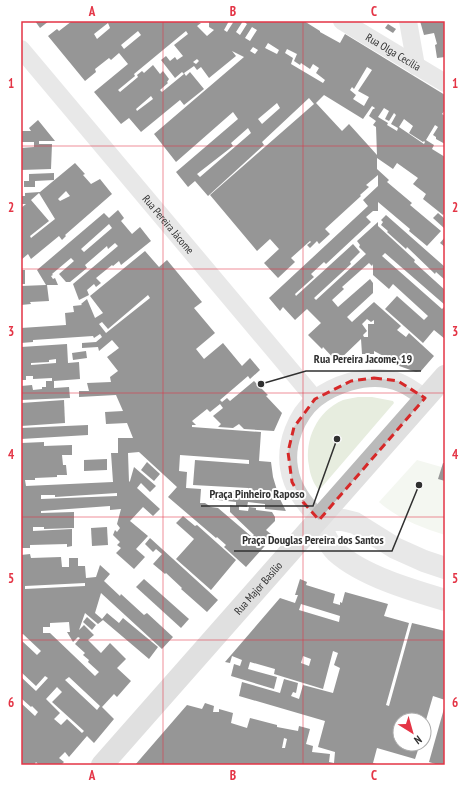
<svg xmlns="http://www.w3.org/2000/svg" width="466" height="786" font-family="'PT Sans Narrow',sans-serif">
  <rect width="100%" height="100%" fill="#fff"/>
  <g fill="#e7eddf">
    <path d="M358 397H372L393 401 394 403 321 488 318 489C313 483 310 474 309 466 304 440 317 411 343 400 347 399 353 398 358 397Z"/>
    <path d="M417 460 445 468V535C422 528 397 518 379 502Z"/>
  </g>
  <g fill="#171717" fill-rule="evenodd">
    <path d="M35 21H49L40 28Z"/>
    <path d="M72 21H194L201 23 197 26 207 36 214 30 209 27V21H229L224 30 227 32 234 21H304L320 31V32L340 43 345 34 445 95V110L442 114 445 116V144L436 139V137L433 135 438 127 435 125 426 140 434 145 432 149 445 157V212L443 215 423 199 426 194 413 184 418 178 397 163 393 169 377 158V169L389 180 387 182 412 203 410 205 441 231 427 246 409 231 410 229 378 202V211H373L366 217 371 222 326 264 324 262 311 274 314 277 295 294 296 296 353 244 360 252 350 262 351 264 314 298 316 300 366 254 359 247 360 245 357 241 378 222V226L415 260 414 262 445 290V305L385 253 382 256 442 309 445 306V339L434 330 423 343 385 309 397 296 424 320 428 316 393 284 389 289 373 275V264L372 266 369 263 342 287 344 289 332 300 338 307 370 279 373 283V293L347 317 352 322 374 302 401 326 397 330 406 337 409 333 434 356 421 371 416 372 391 363 393 361 374 351V354H362L361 339 337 362 323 347 322 349 308 335 321 323 307 309 295 320 283 307 280 311 269 298 368 206 363 200 378 186V175L366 185 369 187 360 195 361 196 325 229 330 234 319 244 317 241 310 248 307 245 311 242 310 241 291 258 295 262 278 278 264 263 279 249 270 239 257 251 210 195 314 104 309 98 262 142 264 145 208 196 195 181 188 187 176 172 238 119 233 112 176 162 154 134 244 57 232 51 236 56 209 78 201 67 197 70 194 66 184 73 186 76 190 72 204 89 184 105 180 100 141 132 129 118 121 124 94 92 128 64 119 53 111 60 109 58 95 69 96 72 85 81 48 36 57 29 59 31ZM243 21 247 24 240 35 236 32ZM108 23 110 28 97 39 94 34ZM252 27 257 30 250 41 245 38ZM138 31 141 35 124 49 121 45ZM186 31 188 34 174 45 183 56 177 60 175 57 170 61 166 56 161 60 175 78 182 72 184 74 162 92 160 90 168 83 167 82 169 79 163 71 160 74 153 65 144 73 142 71 137 75 138 77 120 92 118 90 135 76 134 74ZM268 43 279 50 277 54 265 48ZM253 47 258 50 255 54 250 51ZM287 49 297 54 294 61 300 65 301 63 310 69 313 64 319 68 316 73 325 80 323 83 291 64 293 58 285 53ZM197 59 199 61 196 64 193 62ZM367 67 372 70 358 91 369 97 364 106 353 99 356 95 350 90 352 87 354 89ZM324 95 363 119 372 106 375 108 374 109H373L369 116 376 121 373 125 376 127 377 155 349 124 342 131 316 103ZM151 96 153 99 137 111 136 109ZM277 103 280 108 262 124 258 119ZM384 108 389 111 385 119 389 121 394 113 396 115 391 124 398 128 397 131 387 125 388 123 378 117ZM404 119 413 126 409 133 423 142 424 141 425 142 424 144 399 127ZM248 128 251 133 200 177 197 174 233 146 231 143ZM367 319 371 322 374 320V324H368V337H364L363 335 367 331 362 324Z"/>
    <path d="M420 21H445V57L437 58 435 45 437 44 434 33 424 35Z"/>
    <path d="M388 24 396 29 393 33 385 28Z"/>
    <path d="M38 120 55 141H39V144H52L51 169 21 170V148L34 147V142H21V131H31L29 128Z"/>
    <path d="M75 163 85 174 83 175 91 184 100 179 112 194 65 235 66 236 62 240 59 236 31 259 28 254 21 260V208L26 204H21V196H25V193L40 192ZM66 191 70 196 60 201 58 199ZM39 193 55 219 31 238 30 236 49 221 31 200Z"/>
    <path d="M54 173V180L35 181V187H24V181H29V174Z"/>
    <path d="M118 210 124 218 121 221 132 234 140 227 151 241 121 265 119 261 113 266 112 265 96 278 101 283 96 287 94 284 87 290 89 295 79 300 73 284 118 246 115 243 108 249 107 246 85 265 87 268 70 282H66L59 274 74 261 71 258 52 274 53 275 51 276 53 279 55 278 58 285H47L49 301 30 302 31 304 21 305V286L46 285 37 270 104 213 109 218ZM109 224 112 228 84 252 81 249Z"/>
    <path d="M438 213 445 219V229L433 218Z"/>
    <path d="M386 215 445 267V280L436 272 435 274 407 247 406 249 387 232 388 231 381 225 383 222 381 220Z"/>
    <path d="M445 237V247L440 243Z"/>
    <path d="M145 251 159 267 167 260 202 302 194 308 215 333 196 349 204 359 223 343 242 366 250 358 260 370 250 379 248 376 220 400 222 402 227 398 230 401 254 381 268 395 266 396 282 413 274 431 244 429 239 424 233 428 218 427 221 424 213 416 223 408 220 404 210 412 207 409 192 421 196 425H192V427L261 432 259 461 271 462 273 477 279 497 286 511 265 509V504L248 502 247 507 239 506V510L248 511 249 507 256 508V510L272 512 275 517V521L266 530 272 535 270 537 272 538 246 567 224 547 226 545 217 537 216 538 168 497 177 487 139 452 128 453 129 482 130 481 134 467 156 486 150 492 141 483 137 488 160 509 153 516 143 507 130 521 148 536 136 549 145 557 134 569 116 553 121 548 117 545 120 542 113 535 115 530 117 532 120 528 117 524 121 509 110 510V506L41 511V513L74 512V528L44 529V527H33V531L72 529V546L67 547V544L30 545V548H21V443L44 442V446L72 445V455H62L63 465H66L67 475H57V477L35 478V480H25L26 486 113 482 111 453H118V438H133L127 423 106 424 105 412 123 411 116 395 79 397V391H89L87 383 111 382 110 377 118 371 107 357 119 348 112 340 99 351 98 347 82 348V343L96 342 102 337 100 334 94 338 93 336 33 340V342L21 343V328L66 325 65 313 74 312 73 306 82 305 81 304 87 299 95 318 103 313 90 296ZM148 295 150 298 106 333 99 324 102 322 108 329ZM180 455 249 460V464L195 460 193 485 248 488V492L210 490 209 499 236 502V506L230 505V512L254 535 252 537 218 508 211 507 205 503H200L201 489 186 488 187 472 179 471ZM117 493V496L41 499V495H55V497Z"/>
    <rect x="21" y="270" width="4" height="14"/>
    <path d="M67 344 68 363 79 362 80 379 54 381V388L69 387 70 398 21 400V386L32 385 33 390 42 389V387H46V381H52V378L33 379V376H26V380H21V347ZM56 359V363L31 365V363L49 362V360Z"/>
    <path d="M86 351 87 358 73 360 72 353Z"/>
    <path d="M64 400 65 423 21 426V403Z"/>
    <path d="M88 425V435L21 439V428Z"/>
    <path d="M107 459V470L84 471V460Z"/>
    <path d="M147 462 160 474 154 481 141 470Z"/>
    <path d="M443 463H445V481L438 479Z"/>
    <path d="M183 516 195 526 197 525 236 560 211 590 176 559 194 539 176 523Z"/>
    <path d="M107 527 108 545 92 546 91 528Z"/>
    <path d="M150 538 218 600 207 612 181 589 182 588 166 573 165 574 153 564 162 554 156 549 153 552 145 544Z"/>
    <path d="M30 554 31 558 61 557 62 567H69V558H78V566H85L86 578 96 577 100 565 110 574 104 581 120 596 121 594 144 615 147 613 173 637 162 649 101 593 95 613 102 619 107 613 119 623 123 618 158 647 149 659 103 620 98 624 85 613 79 630 84 625 94 635 88 640 101 653 110 643 126 659 117 668 131 681 117 697 114 694 102 707 114 719 94 743 87 736 69 757 65 752 59 758 64 762 61 765H39L36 762 34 765H21V703L35 716 38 712 32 706 31 707 22 699H21V677L36 691 48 678 45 676 36 686 21 672V640L37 655 41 651 23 634H21V555ZM85 583V586L25 589V586ZM69 622 70 632H67L73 642 78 637 80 638 75 644 85 653 83 655 89 660 88 662 99 672 95 676 50 633H43V627H50V623ZM69 677 100 706 97 710 65 680ZM57 687 62 692 52 702 84 731 82 733 67 719 61 725 54 719 60 713 46 699Z"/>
    <path d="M144 579 189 619 181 628 136 587Z"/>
    <path d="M300 579 307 582 306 585 335 594 333 603 340 605V602L342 603 345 592 388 604 384 616 409 623 386 705 389 706 412 623 445 631V700L433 696 424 727V720H400V744H420L415 759 377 748 373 763 380 765H135L187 705 202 709 205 703 214 706 213 712H219V709L233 713 231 723 247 728 250 718 277 725V727L298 731 299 726 310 729 306 744 313 746 312 752 330 754 329 762 334 763 335 752 318 747 325 721 239 696 242 682 280 693 284 679 298 683 296 693 293 692 291 696 299 699 303 685 333 693 340 668 334 665 338 653 333 651 323 689 274 674 275 669 250 662 248 669 277 677 274 689 231 676 234 664 240 666 242 660 232 656 230 663 225 662 280 598 295 603 298 595H295ZM301 604 340 616 339 622 299 610ZM303 656 311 659 309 666 301 663ZM284 738 287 739 285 748H282Z"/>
    <path d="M87 617 96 625 92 630 83 622Z"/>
    <path d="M445 705V765H439L429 762Z"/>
  </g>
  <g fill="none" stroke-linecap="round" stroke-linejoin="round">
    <g stroke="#cdcdcd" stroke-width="18">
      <path id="s1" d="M342 21 445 83"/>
      <path d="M408 21 416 66"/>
      <path id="s2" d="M21 49 315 399"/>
      <path d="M319 520C305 504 292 489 289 468 285 444 296 415 315 399 335 384 363 375 387 379 402 381 413 390 425 398"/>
    </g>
    <path stroke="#cdcdcd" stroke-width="22" d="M445 568 424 561 395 548 355 523 343 520H319C323 531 327 543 336 552 363 576 411 590 445 600"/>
    <path stroke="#bababa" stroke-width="22" id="s3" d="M102 765 445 376"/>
  </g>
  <path d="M0 0H466V786H0ZM374 378 398 381 425 398 319 520 303 502 292 482 288 452 294 427 315 399 351 381Z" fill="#fff" fill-opacity=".55" fill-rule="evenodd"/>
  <path fill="none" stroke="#d62828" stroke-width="3" stroke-dasharray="8 5" stroke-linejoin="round" d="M374 378 398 381 425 398 319 520 303 502 292 482 288 452 294 427 315 399 351 381Z"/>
  <path fill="none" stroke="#e43546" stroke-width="1" stroke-opacity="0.55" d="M163 21V765M303 21V765M21 146H445M21 269H445M21 393H445M21 517H445M21 640H445"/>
  <g text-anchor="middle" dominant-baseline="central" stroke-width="4" stroke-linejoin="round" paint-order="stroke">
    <g font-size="11" fill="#303030" stroke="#fff">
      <text stroke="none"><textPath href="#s1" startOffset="60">Rua Olga Cecília</textPath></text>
      <text stroke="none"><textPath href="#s2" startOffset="229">Rua Pereira Jácome</textPath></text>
      <text stroke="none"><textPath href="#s3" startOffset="236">Rua Major Basílio</textPath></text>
    </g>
  </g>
  <path fill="none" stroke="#303030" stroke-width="1.5" d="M261 384L306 371H421M337 439L313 506H201M419 485L392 551H234"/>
  <g fill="#303030" stroke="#fff" stroke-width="1.5">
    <circle cx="261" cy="384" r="4"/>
    <circle cx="337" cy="439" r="4"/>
    <circle cx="419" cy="485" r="4"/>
  </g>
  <g font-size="12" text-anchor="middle" font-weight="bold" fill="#303030" stroke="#fff" stroke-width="4" stroke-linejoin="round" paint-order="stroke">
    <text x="363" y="363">Rua Pereira Jacome, 19</text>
    <text x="257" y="498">Praça Pinheiro Raposo</text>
    <text x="313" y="544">Praça Douglas Pereira dos Santos</text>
  </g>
  <rect width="466" height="786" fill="none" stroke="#ffffff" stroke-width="44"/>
  <g transform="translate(412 732) rotate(143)"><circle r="19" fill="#ffffff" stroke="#acacac"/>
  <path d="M0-3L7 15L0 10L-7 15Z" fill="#e43546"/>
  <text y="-6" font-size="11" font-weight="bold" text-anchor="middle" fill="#303030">N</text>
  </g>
  <rect x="22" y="22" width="422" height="742" fill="none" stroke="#e43546" stroke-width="1.5"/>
  <g font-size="13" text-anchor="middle" font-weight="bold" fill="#e43546">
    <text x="92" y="16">A</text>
    <text x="233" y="16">B</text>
    <text x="374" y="16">C</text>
    <text x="11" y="88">1</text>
    <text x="455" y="88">1</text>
    <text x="11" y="212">2</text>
    <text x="455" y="212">2</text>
    <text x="11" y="336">3</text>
    <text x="455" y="336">3</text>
    <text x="11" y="459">4</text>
    <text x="455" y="459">4</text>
    <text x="11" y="583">5</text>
    <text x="455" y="583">5</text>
    <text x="11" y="707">6</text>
    <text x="455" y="707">6</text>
    <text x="92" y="780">A</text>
    <text x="233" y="780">B</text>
    <text x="374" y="780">C</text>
  </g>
</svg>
